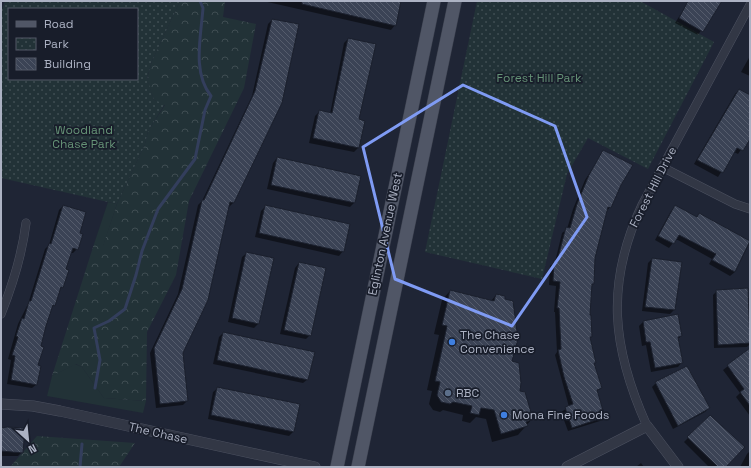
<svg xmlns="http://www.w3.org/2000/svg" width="751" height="468" font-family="'Space Grotesk',sans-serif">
  <defs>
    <pattern id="forest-crowns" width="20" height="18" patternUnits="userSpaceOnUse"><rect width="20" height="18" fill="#223237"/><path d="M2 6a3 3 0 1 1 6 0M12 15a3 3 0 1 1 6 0" fill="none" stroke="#3f4d52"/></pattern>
    <pattern id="park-dots" width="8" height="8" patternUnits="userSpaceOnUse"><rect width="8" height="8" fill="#223237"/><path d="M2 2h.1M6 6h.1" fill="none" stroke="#3f4d52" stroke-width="1.8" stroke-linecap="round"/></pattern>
    <pattern id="building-back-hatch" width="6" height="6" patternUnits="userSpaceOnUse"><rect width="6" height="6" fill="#3b4355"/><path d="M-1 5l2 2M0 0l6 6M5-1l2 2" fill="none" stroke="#555c6c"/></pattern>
  </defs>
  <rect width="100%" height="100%" fill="#1f2535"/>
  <g fill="#223237">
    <path d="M108 202 117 204 103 247 94 244Z"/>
    <path d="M75 364 82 367 104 398 146 401 143 413 47 396 52 376Z"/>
  </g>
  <g fill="url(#forest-crowns)">
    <path d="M180 1H225L223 17 256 24 244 88 189 201 176 275 147 332 146 401 104 398 82 367 76 364 52 376 94 244 103 246 117 204 145 144 148 131 165 105 154 100 147 79 152 61Z"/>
    <path d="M37 436 135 443 119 467H10Z"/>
  </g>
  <g fill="url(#park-dots)" fill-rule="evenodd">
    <path d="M5 1H180L152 61 147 78 154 100 165 104 148 131 145 144 117 204 1 178V12ZM9 9H137V79H9Z"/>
    <path d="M477 1H640L714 42 648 169 588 138 567 174 542 279 425 252Z"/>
  </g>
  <g fill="#0007">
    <path d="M263 1H400L395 25 391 30Z"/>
    <path d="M689 1H721L698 35 675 23Z"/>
    <path d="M272 20 298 25 281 102 233 203 229 207 182 352 187 401 183 405 156 408 150 353 178 294 198 205 202 201 252 96 268 24Z"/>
    <path d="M348 39 358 120 364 121 358 148 354 152 309 143 315 116 319 112 330 114 344 43Z"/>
    <path d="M750 56V76L741 72Z"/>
    <path d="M739 90 750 96V136L738 154 734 152 718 177 694 164 735 94Z"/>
    <path d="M604 151 620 184 610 207 606 212 594 258 589 316 591 337 589 339 595 362 593 364 601 388 596 392 604 417 600 421 568 431 561 412 569 407 555 355 557 352 555 312H554L556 286 549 285 550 266 555 262 562 233 567 229 573 209 585 180Z"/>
    <path d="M277 158 360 176 354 203 350 207 267 189 273 163Z"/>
    <path d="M63 206 79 233 77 249 73 253H70L65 270 68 271 54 305 51 309 40 347 37 366V384L32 388 7 384 11 360 8 359 18 324 28 304 45 249 49 245 59 210Z"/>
    <path d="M265 207 343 251 339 256 255 237 261 211Z"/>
    <path d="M675 207 696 217 699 214 750 242 735 272 730 276 709 264 712 259 676 239 669 248 655 240 671 211Z"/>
    <path d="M247 253 258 324 254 328 228 322 242 257Z"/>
    <path d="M652 259 674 310 670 314 642 311 648 263Z"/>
    <path d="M299 263 310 335 306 339 280 334 295 268Z"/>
    <path d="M747 289 750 344 747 347 714 348 713 295 717 291Z"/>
    <path d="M450 291 491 301 496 295 518 392 532 419 518 435 492 442 486 419 476 417 470 423 462 421 463 415 443 410 440 412 433 410 429 404 432 391 427 390 439 335 434 334 442 300Z"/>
    <path d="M643 322 681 336 678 339 682 362 678 367 651 372 646 345 642 346 639 326Z"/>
    <path d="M223 333 308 379 303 383 213 364 219 337Z"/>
    <path d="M750 349V416L736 397 740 393 723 370Z"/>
    <path d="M656 383 709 408 705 412 673 429 652 387Z"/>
    <path d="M218 388 299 405 293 432 289 436 208 419 213 392Z"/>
    <path d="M710 416 724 467H709L684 442Z"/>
    <path d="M1 429 22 452 18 456H1Z"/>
    <path d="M750 451V467H740L747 454Z"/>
    <path d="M641 463 644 467H636Z"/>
  </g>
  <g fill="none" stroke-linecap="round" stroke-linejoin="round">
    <g stroke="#333e5c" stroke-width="3">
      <path d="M95 388 100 360 94 328 109 321 125 309 136 275 142 251 158 209 195 159 205 110 211 96C192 72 201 37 203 8L200 1"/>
      <path d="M80 467 82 444"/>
    </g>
  </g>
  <g fill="url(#building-back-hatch)" stroke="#1a1f2c">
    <path d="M302 1H401L396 26 302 4Z"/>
    <path d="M688 1H722L703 32 679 18Z"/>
    <path d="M272 19 299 24 282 103 234 203 230 202 208 300 183 353 188 401 160 404 154 348 182 289 202 200H204L255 91Z"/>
    <path d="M348 38 376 44 359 119 365 121 359 148 313 138 319 110 332 113Z"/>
    <path d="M739 89 750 95V139L743 151 737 148 723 173 697 160Z"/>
    <path d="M603 150 633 165 621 185 611 208 608 207 595 258 594 284H592L590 315H591L592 337H590L596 363H594L602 388 597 390 605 417 572 428 565 407 573 404 564 377 558 350 561 349 559 308H557L560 282 553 281 554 260 557 261 566 227 570 228 577 204 589 175Z"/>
    <path d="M277 157 361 176 355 203 271 185Z"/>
    <path d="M63 205 86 212 80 233 83 234 78 250 73 248 66 269 69 270 63 288 61 287 55 306 53 305 46 326 41 346 44 347 38 365 41 366 37 385 11 380 15 356 12 355 18 337 16 336 22 318 24 319 29 301H31L49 243 51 244Z"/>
    <path d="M265 205 350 224 344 252 259 233Z"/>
    <path d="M675 205 697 217 699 213 750 241 735 272 712 260 716 254 679 235 674 244 658 236Z"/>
    <path d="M246 252 274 258 259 324 232 318Z"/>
    <path d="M652 258 682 262 675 310 645 307Z"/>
    <path d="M299 262 326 268 311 336 284 330Z"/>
    <path d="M748 288 750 343 718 345 716 290Z"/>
    <path d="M450 290 494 301 496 294 505 296V299L513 301 518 339 512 361 519 363 521 383 520 391 525 392 533 419 526 422 528 426 501 434 494 410 481 408 479 415 470 413 472 406 453 402 450 404 441 402 437 395 440 382 435 381 447 326 442 325Z"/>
    <path d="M678 314 682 336 678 337 683 363 655 368 650 342H646L643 321Z"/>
    <path d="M223 332 315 352 308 380 217 360Z"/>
    <path d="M750 348V406L740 392 744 389 727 365Z"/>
    <path d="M687 366 710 408 678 426 655 382Z"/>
    <path d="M217 387 300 404 294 432 211 415Z"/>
    <path d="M710 415 745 447 726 467H718L687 437Z"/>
    <path d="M7 427 25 428 23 453 1 451V428Z"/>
  </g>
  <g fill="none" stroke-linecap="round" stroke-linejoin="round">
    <defs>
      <g id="minor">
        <path d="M662 167 735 204 750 209"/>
        <path d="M1 314C13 284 22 255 26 223"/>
        <path d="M647 426C612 348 605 284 642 205L750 5"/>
      </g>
      <g id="tertiary">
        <path d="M1 404 33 406 60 411 315 467"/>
        <path d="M567 467 647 426 678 467"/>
      </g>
      <g id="primary">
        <path d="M337 467 434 1"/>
        <path d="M358 467 455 1"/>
      </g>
    </defs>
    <use href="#minor" stroke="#4d5261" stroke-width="9"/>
    <use href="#tertiary" stroke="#4d5261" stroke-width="11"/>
    <use href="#primary" stroke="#3c414f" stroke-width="14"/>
    <use href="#minor" stroke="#323745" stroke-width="8"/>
    <use href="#tertiary" stroke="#323745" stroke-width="10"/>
    <use href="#primary" stroke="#505666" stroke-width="13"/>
  </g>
  <path fill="none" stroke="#7f9bf4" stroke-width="3" stroke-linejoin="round" d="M463 85 555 126 587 217 512 326 395 279 363 147Z"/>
  <g fill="#3f7fe0" stroke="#181d2a" stroke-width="1.5">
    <circle cx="452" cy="342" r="4"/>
    <circle cx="504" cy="415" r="4"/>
  </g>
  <circle fill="#5c6f8a" stroke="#181d2a" stroke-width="1.5" cx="448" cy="393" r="4"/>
  <g text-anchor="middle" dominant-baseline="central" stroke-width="3.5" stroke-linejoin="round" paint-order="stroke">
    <g font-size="12" fill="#659276" stroke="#181d2a">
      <text x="539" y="78">Forest Hill Park</text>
      <text x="84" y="130">Woodland<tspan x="84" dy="14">Chase Park</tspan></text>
    </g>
    <g font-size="12" fill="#acb2c3" stroke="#181d2a">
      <text transform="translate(653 187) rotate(-63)">Forest Hill Drive</text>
      <text transform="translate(385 234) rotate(-78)">Eglinton Avenue West</text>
      <text transform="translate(158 433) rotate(13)">The Chase</text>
    </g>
    <g font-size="12" fill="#acb2c3" stroke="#181d2a" text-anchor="start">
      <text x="460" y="335">The Chase<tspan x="460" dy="14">Convenience</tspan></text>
      <text x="456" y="393">RBC</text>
      <text x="512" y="415">Mona Fine Foods</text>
    </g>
  </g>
  <rect width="751" height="468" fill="none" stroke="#acb2c3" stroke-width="4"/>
  <rect x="8" y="8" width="130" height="72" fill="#181d2a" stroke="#535967"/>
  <rect x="16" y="21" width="20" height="6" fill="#505666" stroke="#535967"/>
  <text x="44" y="28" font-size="12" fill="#acb2c3">Road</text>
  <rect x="16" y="38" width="20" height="12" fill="url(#park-dots)" stroke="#535967"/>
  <text x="44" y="48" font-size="12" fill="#acb2c3">Park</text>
  <rect x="16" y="58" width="20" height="12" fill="url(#building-back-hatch)" stroke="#535967"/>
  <text x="44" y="68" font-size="12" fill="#acb2c3">Building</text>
  <g transform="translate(28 440) rotate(153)" stroke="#181d2a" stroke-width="3" paint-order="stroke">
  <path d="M0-3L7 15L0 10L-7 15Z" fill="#acb2c3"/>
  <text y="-6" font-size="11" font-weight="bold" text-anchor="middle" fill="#acb2c3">N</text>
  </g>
</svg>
